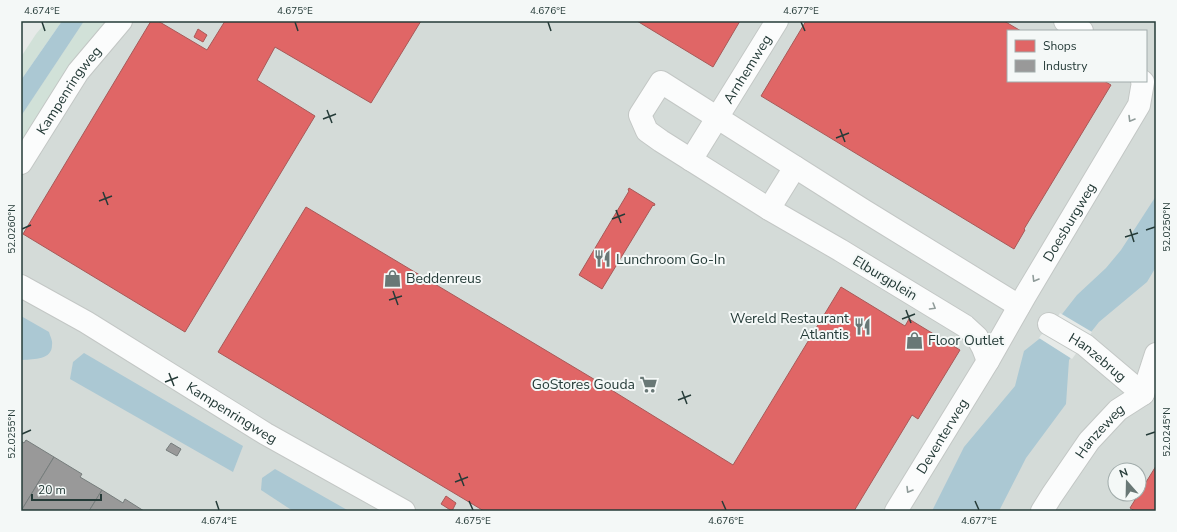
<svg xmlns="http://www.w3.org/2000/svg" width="1177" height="532" font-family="'Nunito Sans',sans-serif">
  <rect width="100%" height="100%" fill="#e6eae8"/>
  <path fill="#d4dbd8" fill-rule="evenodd" d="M77 21H1156V511H21V100ZM1008 31H1146V81H1008ZM1115 470H1139V494H1115Z"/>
  <g fill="#d1e1d8">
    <path d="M47 21H62L21 80V57L36 34Z"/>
    <path d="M84 21H107L21 147V116Z"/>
  </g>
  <g fill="#abc8d3">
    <path d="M62 21H84L21 116V80Z"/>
    <path d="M1156 196V267L1147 282 1099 322 1069 360 1066 404 1026 458 999 511H932L964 447 1015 386 1024 351 1053 328 1059 318 1077 295 1106 268 1121 250Z"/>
    <path d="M21 316 49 332C50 336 53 341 52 345 52 360 34 359 23 360L21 359Z"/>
    <path d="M84 353 243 446 233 472 70 379 73 362Z"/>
    <path d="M275 469 349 511H293L261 490 262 478Z"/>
  </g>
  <path fill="#e6eae8" d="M1060 313 1092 332 1072 359 1039 338 1041 335 1052 326Z"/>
  <g fill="#e06666" stroke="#a85958">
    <path d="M151 21H158L207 50 225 21H421L371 103 275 47 257 80 315 116 185 332 23 234Z"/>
    <path d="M637 21H740L713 67Z"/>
    <path d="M806 21H1004L1021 31H1008V81H1104L1111 85 1024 229 1025 230 1014 249 761 96Z"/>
    <path d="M198 29 207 35 203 42 194 37Z"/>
    <path d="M629 188 655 204 654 206 653 205 602 289 579 275 629 191 628 190Z"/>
    <path d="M306 207 592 378 733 465 841 287 905 326 909 319 960 350 918 419 912 415 854 511H484L218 352Z"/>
    <path d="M1156 466V511H1135L1130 508Z"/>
    <path d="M446 496 456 503 452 511 441 504Z"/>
  </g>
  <g fill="#999" stroke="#767d7c">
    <path d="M26 440 54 457 21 511V441L24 443Z"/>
    <path d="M171 443 181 449 177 456 166 450Z"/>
    <path d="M54 457 82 474 80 477 102 490 89 511H21Z"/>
    <path d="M102 490 123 503 125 499 144 511H89Z"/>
  </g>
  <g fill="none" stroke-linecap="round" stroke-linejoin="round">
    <defs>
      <g id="minor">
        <path d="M1065 21 1082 31"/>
        <path id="s1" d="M691 160 777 21"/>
        <path id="s2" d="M21 163 78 72 121 21"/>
        <path d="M769 209 795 167"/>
        <path id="s3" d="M21 286 86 322 266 434 404 511"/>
        <path id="s4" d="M1049 324 1085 345 1143 394"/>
        <path d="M988 361 983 348 977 337 965 326 840 250 769 209 661 141 647 131 640 115 661 82 863 210 1019 306"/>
        <path id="s5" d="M896 511 988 361 1025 296 1139 105 1143 82 1142 81"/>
        <path id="s6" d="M1042 511 1052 495 1089 441 1118 410 1143 394 1156 354"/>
      </g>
    </defs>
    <use href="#minor" stroke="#c3c7c5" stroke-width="24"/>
    <use href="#minor" stroke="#fbfcfc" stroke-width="22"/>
  </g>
  <defs><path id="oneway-chevron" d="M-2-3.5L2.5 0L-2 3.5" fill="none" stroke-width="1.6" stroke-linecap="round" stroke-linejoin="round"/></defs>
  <g stroke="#909c9a">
    <use href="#oneway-chevron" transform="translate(1131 119) rotate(121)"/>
    <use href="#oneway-chevron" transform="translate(1035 279) rotate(121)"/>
    <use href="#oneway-chevron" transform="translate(933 307) rotate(31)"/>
    <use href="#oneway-chevron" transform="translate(909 490) rotate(121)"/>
  </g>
  <path fill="none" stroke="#253b38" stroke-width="1.5" d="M42 22 45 31M295 22 298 31M548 22 551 31M801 22 805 31M327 110 332 123M323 119 336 114M840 129 845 142M836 138 849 133M103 192 108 205M99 201 112 196M616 210 621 223M612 219 625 214M22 229 31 225M1130 229 1134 242M1146 230 1155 227M1125 237 1138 233M393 291 398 305M389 300 402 296M906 310 911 323M902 319 915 314M169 373 174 386M165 382 178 377M682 391 687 404M678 400 691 395M22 434 31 430M1146 435 1155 432M459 473 464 486M455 482 468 477M216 501 219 510M469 501 473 510M722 501 726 510M975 501 979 510"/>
  <defs>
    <symbol id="restaurant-bare" viewBox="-9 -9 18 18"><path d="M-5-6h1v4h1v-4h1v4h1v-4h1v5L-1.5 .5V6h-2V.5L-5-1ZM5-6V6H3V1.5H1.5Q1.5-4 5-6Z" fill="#697876" stroke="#f4f8f7" stroke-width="2.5" paint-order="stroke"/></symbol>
    <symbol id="shop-bare" viewBox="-9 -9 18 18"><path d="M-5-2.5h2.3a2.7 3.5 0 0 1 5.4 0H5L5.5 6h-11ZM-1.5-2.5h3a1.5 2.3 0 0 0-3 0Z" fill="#697876" stroke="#f4f8f7" stroke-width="2.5" paint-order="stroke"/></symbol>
    <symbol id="supermarket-bare" viewBox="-9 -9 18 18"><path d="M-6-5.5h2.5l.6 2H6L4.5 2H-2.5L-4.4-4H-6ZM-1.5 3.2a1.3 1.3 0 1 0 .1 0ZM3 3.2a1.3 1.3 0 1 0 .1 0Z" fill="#697876" stroke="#f4f8f7" stroke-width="2.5" paint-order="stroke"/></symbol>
  </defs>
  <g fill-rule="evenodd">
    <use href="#restaurant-bare" x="590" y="246" width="25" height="25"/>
    <use href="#shop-bare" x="380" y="266" width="25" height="25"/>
    <use href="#restaurant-bare" x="850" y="314" width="25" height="25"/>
    <use href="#shop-bare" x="902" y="328" width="25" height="25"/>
    <use href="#supermarket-bare" x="636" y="372" width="25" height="25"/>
  </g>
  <g text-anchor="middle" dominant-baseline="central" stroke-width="4" stroke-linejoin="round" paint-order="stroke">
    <g font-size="14" fill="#253b38" stroke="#f4f8f7">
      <text stroke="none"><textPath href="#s1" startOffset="107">Arnhemweg</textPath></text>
      <text stroke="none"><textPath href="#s2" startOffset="87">Kampenringweg</textPath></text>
      <text stroke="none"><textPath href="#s5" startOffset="337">Doesburgweg</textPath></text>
      <text transform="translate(885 278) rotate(31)">Elburgplein</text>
      <text stroke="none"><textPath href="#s4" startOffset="59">Hanzebrug</textPath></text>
      <text stroke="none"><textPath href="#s3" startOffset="246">Kampenringweg</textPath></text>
      <text stroke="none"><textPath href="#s6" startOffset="99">Hanzeweg</textPath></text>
      <text stroke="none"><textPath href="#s5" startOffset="88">Deventerweg</textPath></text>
    </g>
    <g font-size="14" fill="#253b38" stroke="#f4f8f7" text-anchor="start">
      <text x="616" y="259">Lunchroom Go-In</text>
      <text x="406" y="278">Beddenreus</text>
      <text x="849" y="318" text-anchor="end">Wereld Restaurant<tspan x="849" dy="16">Atlantis</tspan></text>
      <text x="928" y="340">Floor Outlet</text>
      <text x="635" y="384" text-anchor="end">GoStores Gouda</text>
    </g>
  </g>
  <rect width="1177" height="532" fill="none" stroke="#f4f8f7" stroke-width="44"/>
  <rect x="1007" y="30" width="140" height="52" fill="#f4f8f7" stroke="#a1acab"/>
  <rect x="1015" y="40" width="20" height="12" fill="#e06666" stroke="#a1acab"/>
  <text x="1043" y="50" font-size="12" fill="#253b38">Shops</text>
  <rect x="1015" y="60" width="20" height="12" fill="#999999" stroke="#a1acab"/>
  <text x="1043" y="70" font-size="12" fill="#253b38">Industry</text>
  <g transform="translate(1127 482) rotate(340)"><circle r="19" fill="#f4f8f7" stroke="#a1acab"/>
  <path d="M0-3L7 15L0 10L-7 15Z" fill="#697876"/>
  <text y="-6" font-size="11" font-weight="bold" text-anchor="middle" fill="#253b38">N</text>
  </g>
  <path d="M32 494v6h69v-6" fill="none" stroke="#253b38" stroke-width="2"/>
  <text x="38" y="494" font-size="12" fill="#253b38" stroke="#f4f8f7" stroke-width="3" paint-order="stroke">20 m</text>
  <rect x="22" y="22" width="1133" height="488" fill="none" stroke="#253b38" stroke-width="1.5"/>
  <g font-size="10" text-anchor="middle" fill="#253b38">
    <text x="42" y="14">4.674°E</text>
    <text x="295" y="14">4.675°E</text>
    <text x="548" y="14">4.676°E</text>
    <text x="801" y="14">4.677°E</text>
    <text transform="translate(1166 227) rotate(-90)" y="4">52.0250°N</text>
    <text transform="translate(11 229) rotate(-90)" y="4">52.0260°N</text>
    <text transform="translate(1166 432) rotate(-90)" y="4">52.0245°N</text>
    <text transform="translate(11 434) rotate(-90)" y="4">52.0255°N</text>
    <text x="219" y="524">4.674°E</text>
    <text x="473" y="524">4.675°E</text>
    <text x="726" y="524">4.676°E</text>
    <text x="979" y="524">4.677°E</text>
  </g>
</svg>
